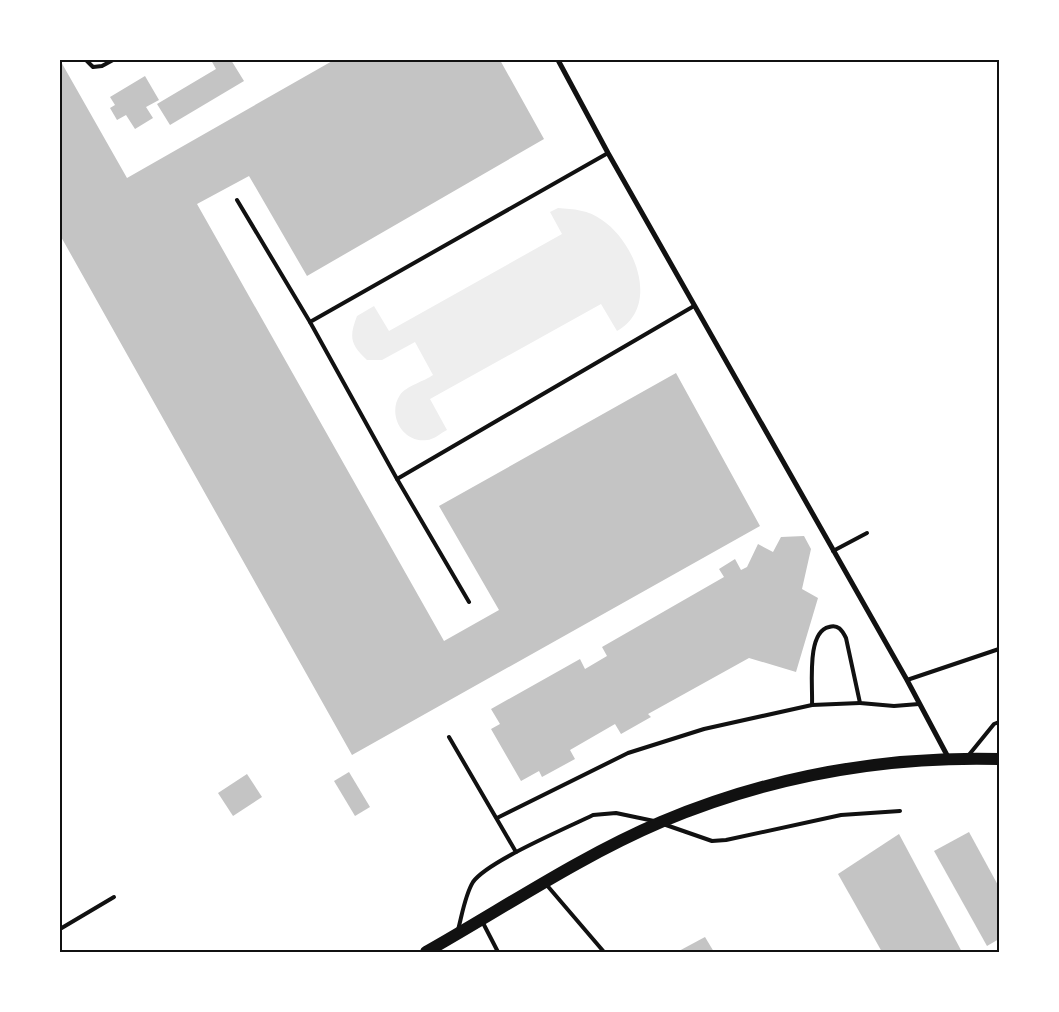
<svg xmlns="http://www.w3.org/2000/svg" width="1059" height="1012" font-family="Cabin,sans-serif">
  <rect width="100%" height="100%" fill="#fff"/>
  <path fill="#eee" d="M558 208C573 209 589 210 602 220 635 242 661 306 617 331L601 304 430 399 447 430C441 433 433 440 427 440 402 443 387 414 400 395 406 386 425 381 433 375L415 342 382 360H367C350 344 349 337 357 316L374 306 389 331 562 234 550 212Z"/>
  <g fill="#c4c4c4">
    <path d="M60 60 127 178 334 60H500L544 139 307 276 249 176 197 204 444 641 499 610 439 506 676 373 760 526 352 755 60 235Z"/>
    <path d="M211 60H231L244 81 170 125 157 104 216 69Z"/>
    <path d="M145 76 159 100 146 107 153 118 135 129 126 115 117 120 110 108 115 105 110 97Z"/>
    <path d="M804 536 811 549 802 589 818 598 796 672 749 658 648 714 651 717 621 734 615 724 570 750 575 759 542 777 539 771 521 781 491 729 500 724 491 709 580 659 585 669 607 656 602 647 724 577 719 569 735 559 741 570 747 567 758 544 773 552 781 537Z"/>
    <path d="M349 772 370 807 355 816 334 781Z"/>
    <path d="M247 774 262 797 233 816 218 793Z"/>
    <path d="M969 832 999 887V939L987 946 934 851Z"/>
    <path d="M899 834 962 952H882L838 874Z"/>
    <path d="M705 937 714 952H677Z"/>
  </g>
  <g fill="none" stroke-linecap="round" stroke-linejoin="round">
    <g stroke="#111" stroke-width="4">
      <path d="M86 60 93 67 102 66 113 60"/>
      <path d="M608 153 310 322 397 479 694 306"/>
      <path d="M237 200 310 322"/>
      <path d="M397 479 469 602"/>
      <path d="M833 551 867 533"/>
      <path d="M907 680 999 649"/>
      <path d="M812 705C813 686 806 632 829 627 838 624 842 630 846 638L860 703 894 706 919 704"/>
      <path d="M449 737 516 852"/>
      <path d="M968 756 994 724 999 722"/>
      <path d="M497 818 628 753 704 729 812 705 860 703"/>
      <path d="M666 825 712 841 726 840 841 815 900 811"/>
      <path d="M545 883 604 952"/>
      <path d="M482 921 498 952"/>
      <path d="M60 929 114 897"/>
      <path d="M458 930C462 915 465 895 473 882 488 861 567 828 593 815L616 813 654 821"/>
    </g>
    <path stroke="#111" stroke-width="5" d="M558 60 608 153 907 680 948 757"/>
    <path stroke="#111" stroke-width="12" d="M426 952C504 908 579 857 661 822 768 777 883 756 999 759"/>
  </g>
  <rect width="1059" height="1012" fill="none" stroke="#ffffff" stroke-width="122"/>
  <rect x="61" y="61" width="937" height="890" fill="none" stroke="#111" stroke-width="2"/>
</svg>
